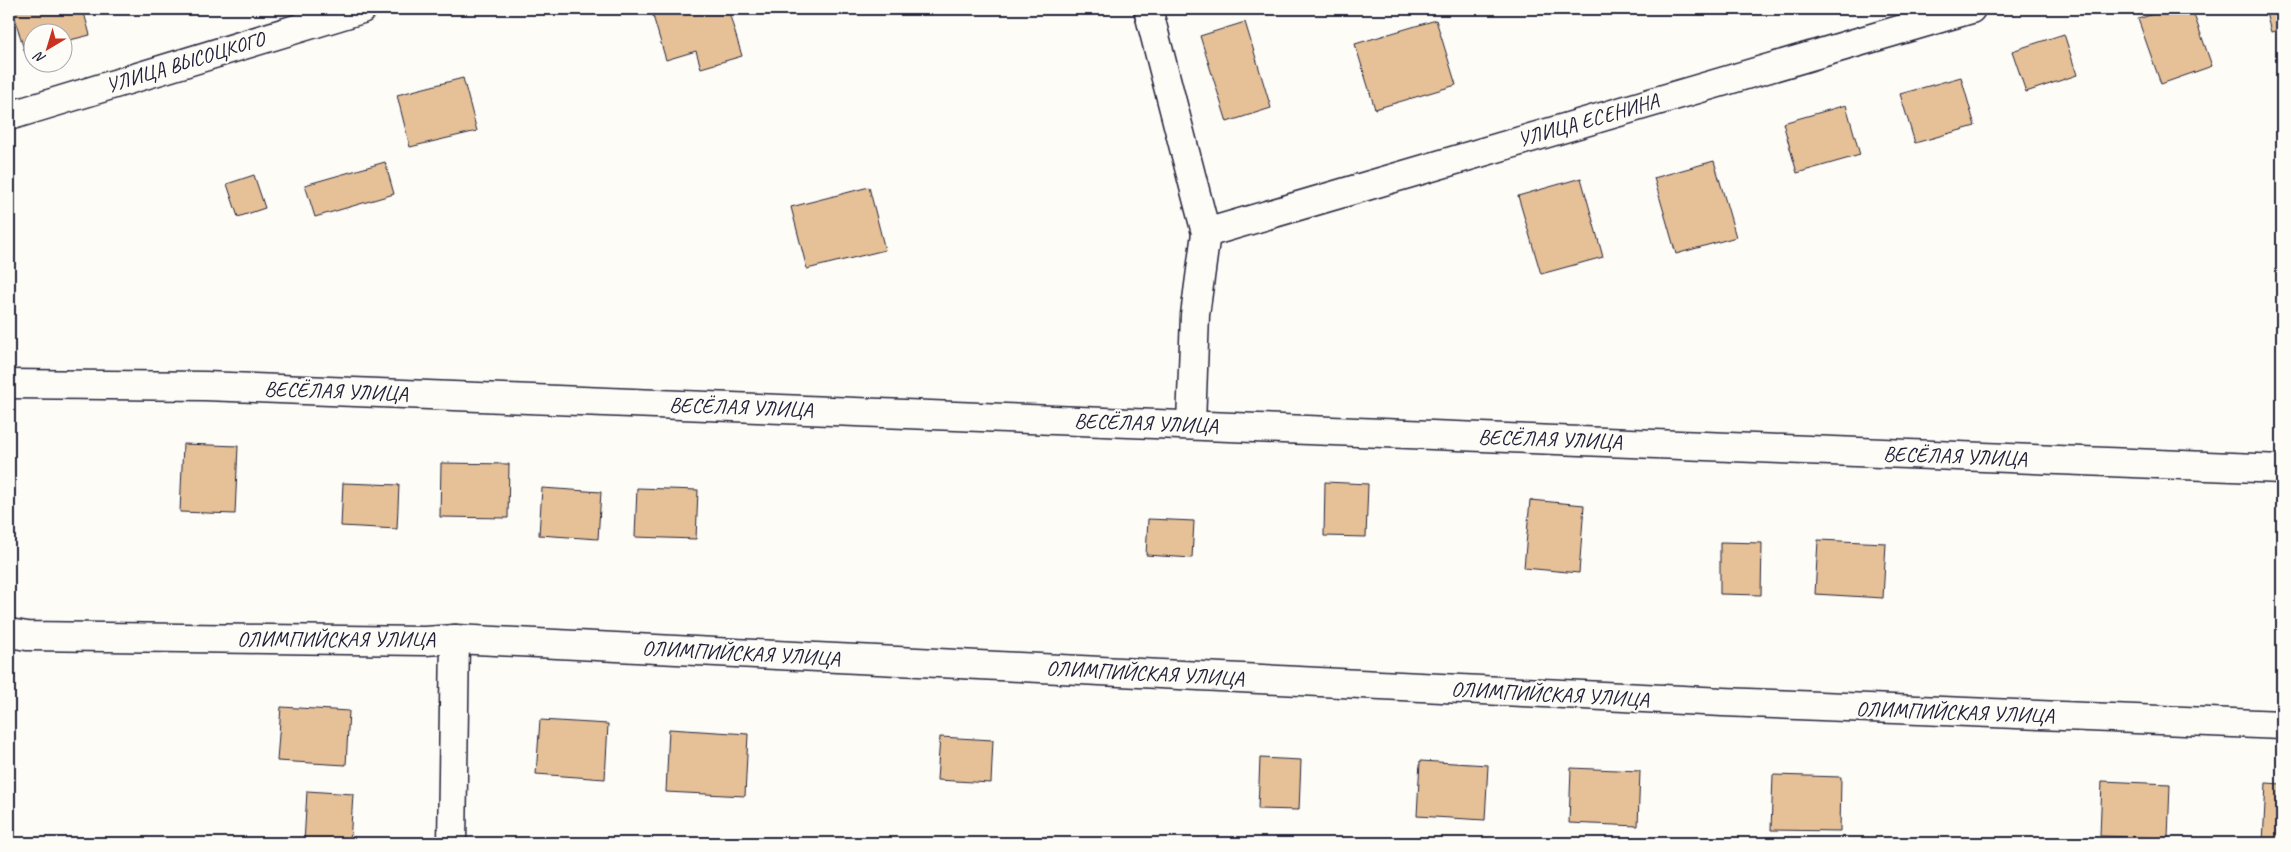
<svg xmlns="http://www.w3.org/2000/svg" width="2291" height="852" font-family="Caveat,sans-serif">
  <rect width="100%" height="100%" fill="#fdfcf7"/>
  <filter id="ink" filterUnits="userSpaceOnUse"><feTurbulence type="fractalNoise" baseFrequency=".02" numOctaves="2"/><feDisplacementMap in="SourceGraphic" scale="10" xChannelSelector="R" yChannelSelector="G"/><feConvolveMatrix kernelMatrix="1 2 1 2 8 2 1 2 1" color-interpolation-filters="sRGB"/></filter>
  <g filter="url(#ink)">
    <g fill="#e6c197" stroke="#22223b">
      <path d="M12 9H83L90 35 62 42V32H32V51L25 53Z"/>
      <path d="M651 9H728L742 56 701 68 696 51 666 60Z"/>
      <path d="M1593 9H1612L1595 14Z"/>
      <path d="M2169 9H2192L2212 66 2161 84 2138 19Z"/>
      <path d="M2265 9H2282V29L2271 32Z"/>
      <path d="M1436 20 1456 85 1375 109 1355 44Z"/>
      <path d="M1245 22 1271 108 1227 122 1200 36Z"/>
      <path d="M2064 34 2077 75 2026 92 2012 51Z"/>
      <path d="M1961 77 1975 126 1915 143 1900 94Z"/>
      <path d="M463 78 477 131 410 147 397 95Z"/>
      <path d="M1846 105 1860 155 1797 173 1783 123Z"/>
      <path d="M1714 161 1736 237 1676 254 1654 178Z"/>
      <path d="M385 162 394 194 315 217 305 185Z"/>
      <path d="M254 175 265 208 238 217 227 184Z"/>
      <path d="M1581 178 1603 257 1541 274 1518 196Z"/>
      <path d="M869 187 885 250 807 269 791 207Z"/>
      <path d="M183 444 238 446 235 514 180 512Z"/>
      <path d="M441 463 509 464 508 518 440 517Z"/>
      <path d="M1325 482 1368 484 1366 537 1324 536Z"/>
      <path d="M343 483 399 485 397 529 341 526Z"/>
      <path d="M542 488 601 492 598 539 539 535Z"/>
      <path d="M637 488 698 490 696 539 635 537Z"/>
      <path d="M1530 500 1584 505 1579 573 1524 568Z"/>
      <path d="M1148 519 1194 521 1192 558 1146 555Z"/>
      <path d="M1818 540 1886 543 1883 598 1815 594Z"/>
      <path d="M1720 542 1762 543 1761 595 1720 594Z"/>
      <path d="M281 707 349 711 346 765 277 761Z"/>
      <path d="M540 720 608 724 605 779 536 774Z"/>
      <path d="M669 729 748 734 745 796 666 792Z"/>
      <path d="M940 737 993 740 991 783 937 780Z"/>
      <path d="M1260 758 1301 760 1299 810 1258 809Z"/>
      <path d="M1420 761 1488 765 1485 820 1417 816Z"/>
      <path d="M1571 768 1640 771 1638 826 1569 823Z"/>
      <path d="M1773 775 1841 777 1840 831 1771 830Z"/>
      <path d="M2102 781 2170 784 2168 838 2100 836Z"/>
      <path d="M2266 783 2282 784V843H2263Z"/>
      <path d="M307 791 353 794 350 843H304Z"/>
    </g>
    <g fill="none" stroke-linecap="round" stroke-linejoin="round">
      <defs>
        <g id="minor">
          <path d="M1148 9 1206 233 1195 315 1191 424"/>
          <path d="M9 116 362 9"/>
          <path d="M1206 233 1971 9"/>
          <path d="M9 384 205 386 2282 469"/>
          <path d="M9 633 27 636 425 641 455 639 1723 702 2282 725"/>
          <path d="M452 843 455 639"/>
        </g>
      </defs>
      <use href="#minor" stroke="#22223b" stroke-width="31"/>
      <use href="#minor" stroke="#fdfcf7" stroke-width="28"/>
    </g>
  </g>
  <g text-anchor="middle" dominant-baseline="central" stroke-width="4.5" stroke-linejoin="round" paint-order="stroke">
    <g font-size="21" fill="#22223b" stroke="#fdfcf7">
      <text transform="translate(185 62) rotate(-17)">УЛИЦА ВЫСОЦКОГО</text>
      <text transform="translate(1588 120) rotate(-16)">УЛИЦА ЕСЕНИНА</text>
      <text transform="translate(336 391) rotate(2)">ВЕСЁЛАЯ УЛИЦА</text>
      <text transform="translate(741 407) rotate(2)">ВЕСЁЛАЯ УЛИЦА</text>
      <text transform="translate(1146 423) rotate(2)">ВЕСЁЛАЯ УЛИЦА</text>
      <text transform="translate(1550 439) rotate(2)">ВЕСЁЛАЯ УЛИЦА</text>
      <text transform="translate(1955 456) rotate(2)">ВЕСЁЛАЯ УЛИЦА</text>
      <text x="336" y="639">ОЛИМПИЙСКАЯ УЛИЦА</text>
      <text transform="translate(741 653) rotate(3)">ОЛИМПИЙСКАЯ УЛИЦА</text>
      <text transform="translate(1145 673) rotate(3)">ОЛИМПИЙСКАЯ УЛИЦА</text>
      <text transform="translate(1550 694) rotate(3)">ОЛИМПИЙСКАЯ УЛИЦА</text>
      <text transform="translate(1955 712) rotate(2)">ОЛИМПИЙСКАЯ УЛИЦА</text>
    </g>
  </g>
  <rect width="2291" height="852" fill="none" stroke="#fdfcf7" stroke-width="30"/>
  <rect x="15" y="15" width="2261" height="822" fill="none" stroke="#22223b" stroke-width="2" filter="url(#ink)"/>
  <g transform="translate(48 48) rotate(218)"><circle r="24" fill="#fdfcf7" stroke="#a5a5ac"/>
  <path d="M0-4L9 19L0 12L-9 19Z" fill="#c8321e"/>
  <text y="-8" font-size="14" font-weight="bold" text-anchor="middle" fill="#22223b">N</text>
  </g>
</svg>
